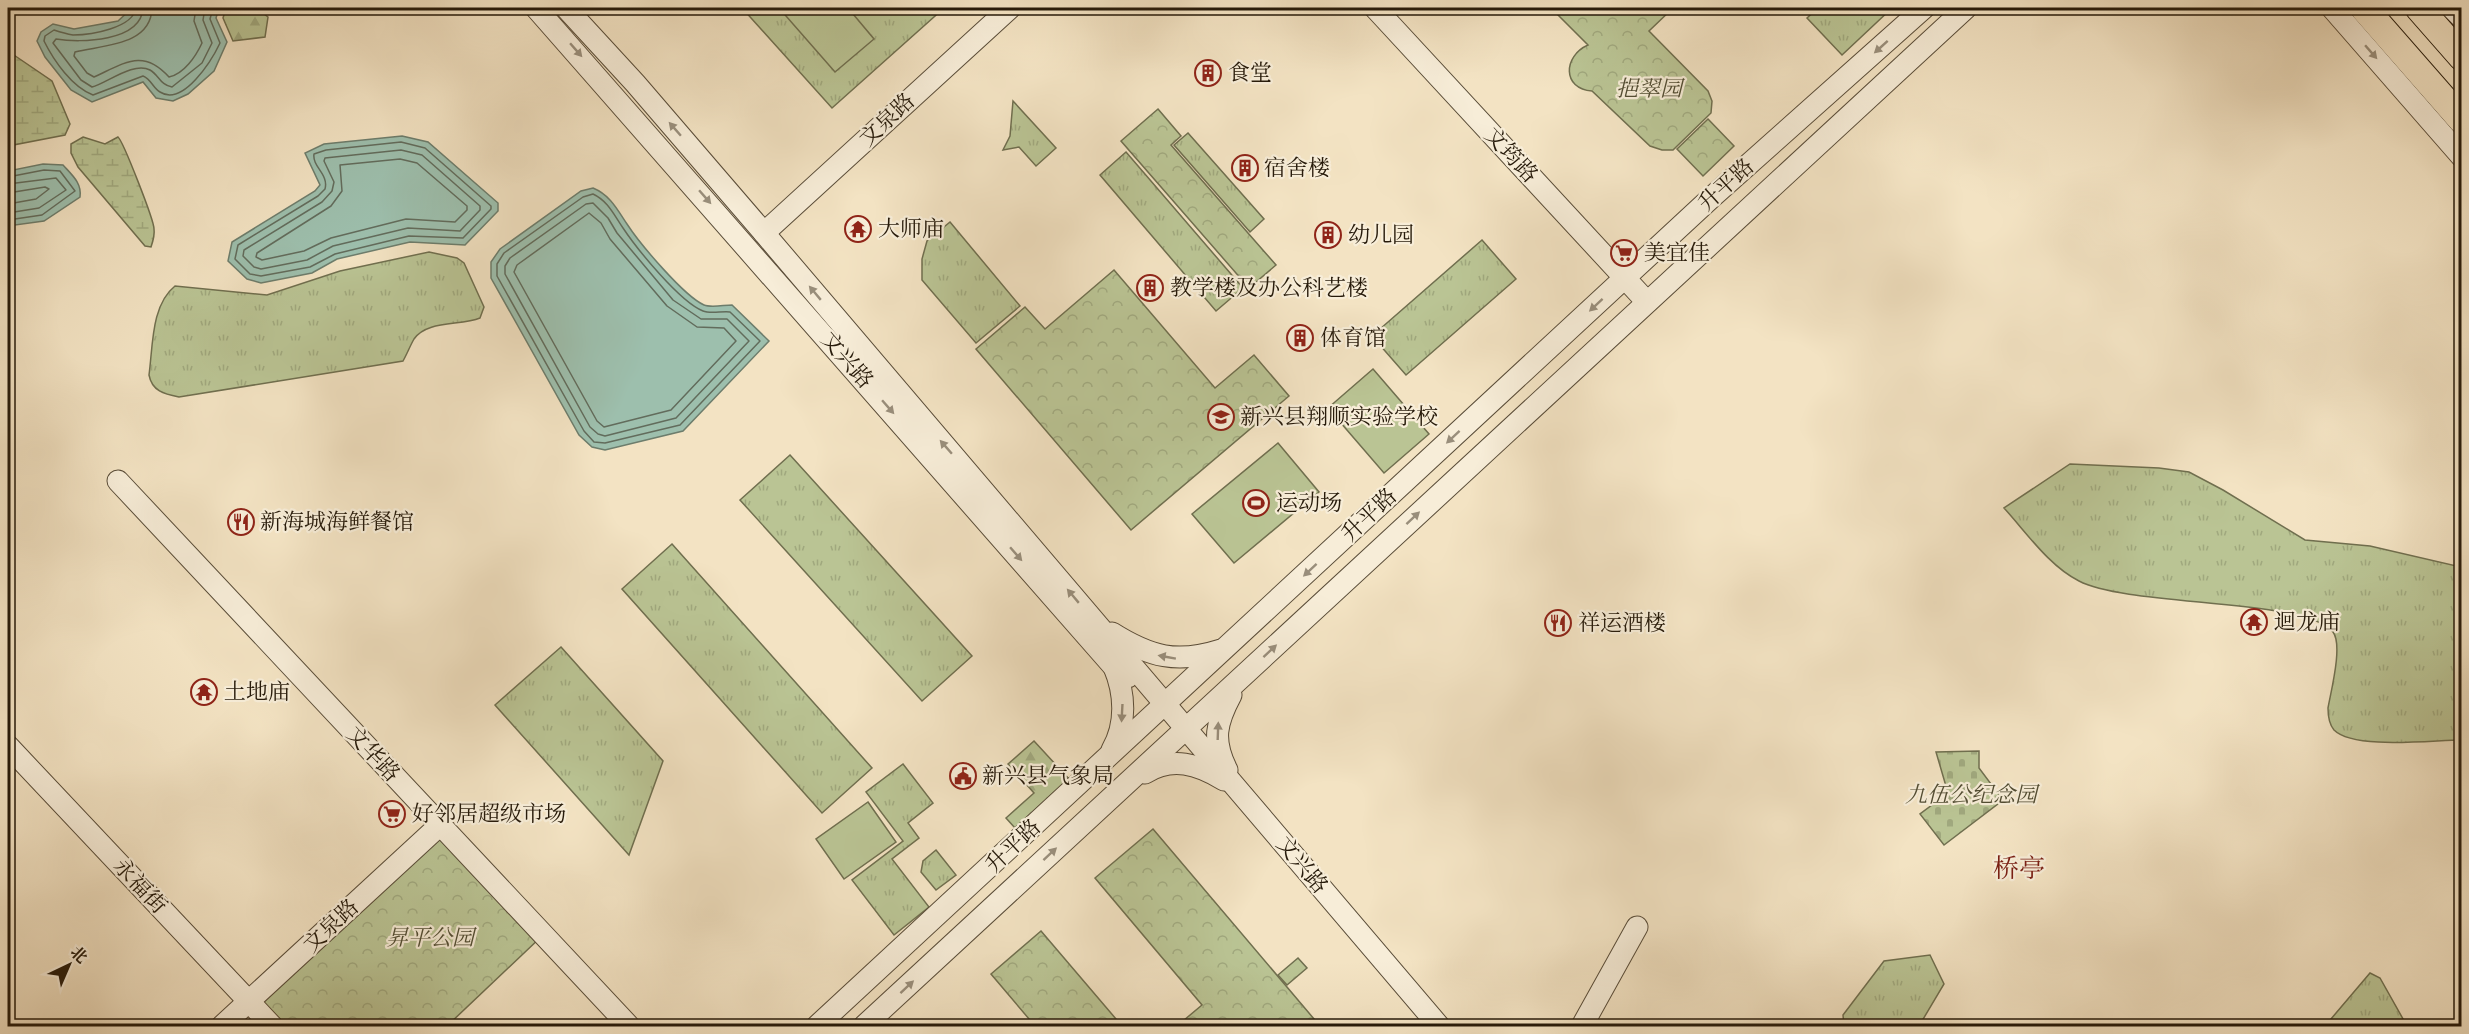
<svg xmlns="http://www.w3.org/2000/svg" width="2469" height="1034" font-family="'IM FELL Double Pica','Noto Serif SC',serif">
  <defs>
    <pattern id="grass-tufts" width="24" height="20" patternUnits="userSpaceOnUse" patternTransform="scale(1.5)"><rect width="24" height="20" fill="#bac494"/><path d="M3 7l-1-3M5 7V3M7 7l1-3M15 17l-1-3M17 17v-4M19 17l1-3" fill="none" stroke="#a0a87e"/></pattern>
    <pattern id="forest-firs" width="22" height="20" patternUnits="userSpaceOnUse" patternTransform="scale(1.5)"><rect width="22" height="20" fill="#bac494"/><path d="M5 1l3.5 6h-7zM16 11l3.5 6h-7z" fill="#a0a87e"/></pattern>
    <pattern id="wetland-marsh" width="20" height="14" patternUnits="userSpaceOnUse" patternTransform="scale(1.5)"><rect width="20" height="14" fill="#bac494"/><path d="M1 5h8M5 5V1M11 12h8M15 12V8" fill="none" stroke="#a0a87e"/></pattern>
    <pattern id="cemetery-stones" width="16" height="16" patternUnits="userSpaceOnUse" patternTransform="scale(1.5)"><rect width="16" height="16" fill="#bac494"/><path d="M2 7V4a2 2 0 0 1 4 0v3zM10 15v-3a2 2 0 0 1 4 0v3z" fill="#a0a87e"/></pattern>
    <pattern id="park-crowns" width="20" height="18" patternUnits="userSpaceOnUse" patternTransform="scale(1.5)"><rect width="20" height="18" fill="#bac494"/><path d="M2 6a3 3 0 1 1 6 0M12 15a3 3 0 1 1 6 0" fill="none" stroke="#a0a87e"/></pattern>
  </defs>
  <rect width="100%" height="100%" fill="#f3e3c3"/>
  <filter id="stains"><feTurbulence type="fractalNoise" baseFrequency=".00333" numOctaves="4"/><feColorMatrix values="0 0 0 0 .2 0 0 0 0 .09 0 0 0 0 .02 0 0 0 .5 -.17"/></filter>
  <radialGradient id="worn" r=".72"><stop offset=".6" stop-color="#630" stop-opacity="0"/><stop offset="1" stop-color="#630" stop-opacity=".3"/></radialGradient>
  <g fill="url(#grass-tufts)" stroke="#706f4f" stroke-width="1.5">
    <path d="M742 8H944L832 108Z"/>
    <path d="M1818 8H1892L1842 55 1807 18Z"/>
    <path d="M1013 101 1056 148 1036 166 1019 147 1003 150 1010 136Z"/>
    <path d="M1188 133 1264 219 1250 232 1174 145Z"/>
    <path d="M1126 152 1243 288 1216 311 1100 175Z"/>
    <path d="M950 222 1020 306 976 343 922 280V259L927 241Z"/>
    <path d="M1482 240 1516 279 1406 375 1372 336Z"/>
    <path d="M429 252 457 258 464 263 484 307 480 318C460 326 427 320 414 339 410 346 407 354 403 361L179 397C164 394 152 391 149 375 153 346 151 305 175 286L267 295 340 271Z"/>
    <path d="M790 455 972 656 922 701 740 500Z"/>
    <path d="M2070 464 2159 468 2189 472 2223 490 2305 540 2370 546 2461 567V740C2433 740 2354 750 2334 730 2329 724 2328 715 2328 708 2331 691 2343 645 2333 632 2307 598 2129 607 2079 581 2049 566 2026 532 2004 508Z"/>
    <path d="M672 544 872 768 822 813 622 589Z"/>
    <path d="M561 647 663 761 629 855 495 705Z"/>
    <path d="M903 764 933 803 908 823 919 838 892 859 929 907 894 935 852 880 903 841 866 792Z"/>
    <path d="M936 850 956 875 936 890 921 872 923 861Z"/>
    <path d="M1930 955 1944 984 1919 1026H1844L1843 1015 1884 961Z"/>
    <path d="M2370 973 2380 978 2407 1026H2325Z"/>
  </g>
  <g fill="url(#forest-firs)" stroke="#706f4f" stroke-width="1.5">
    <path d="M226 8H256L268 17 265 37 233 41 223 18Z"/>
    <path d="M1034 741 1069 779 1015 828 1006 818 1034 793 1008 764Z"/>
  </g>
  <g fill="url(#wetland-marsh)" stroke="#706f4f" stroke-width="1.5">
    <path d="M8 51 52 81 70 124 65 135 8 146Z"/>
    <path d="M83 137 105 144 118 137C123 141 154 220 154 229 155 235 153 241 151 247L145 246 78 167 71 153V144Z"/>
  </g>
  <path fill="url(#cemetery-stones)" stroke="#706f4f" stroke-width="1.5" d="M1979 751V768L2003 800 1944 845 1920 814 1948 793 1936 752Z"/>
  <g fill="url(#park-crowns)" stroke="#706f4f" stroke-width="1.5">
    <path d="M1551 8H1673L1649 31 1708 91 1712 101 1711 113 1673 150H1662L1650 146 1592 91C1562 89 1563 56 1588 45Z"/>
    <path d="M1158 109 1181 136 1171 145 1276 265 1249 288 1121 141Z"/>
    <path d="M1708 119 1734 146 1703 176 1677 149Z"/>
    <path d="M1114 270 1215 388 1254 355 1289 396 1131 530 976 349 1025 307 1045 329Z"/>
    <path d="M440 825 543 935 447 1026H272L249 1001Z"/>
    <path d="M1153 829 1320 1026H1177L1202 1005 1095 878Z"/>
    <path d="M1041 931 1122 1026H1035L991 974Z"/>
    <path d="M1298 958 1307 968 1287 985 1278 975Z"/>
  </g>
  <g fill="#bac494" stroke="#706f4f" stroke-width="1.5">
    <path d="M779 8H848L874 39 835 72Z"/>
    <path d="M1373 369 1429 434 1384 473 1328 408Z"/>
    <path d="M1278 443 1319 492 1234 563 1192 514Z"/>
    <path d="M868 802 896 842 844 879 816 839Z"/>
  </g>
  <g fill="#9dbfad" stroke="#6d7d6c" stroke-width="1.5">
    <path d="M132 8H219L216 18 227 42 214 71 188 94 173 101 156 98 143 82 92 102 71 90 45 57 37 41 41 32 53 24 74 29 118 21Z"/>
    <path d="M402 136 428 142 498 203V211L465 245 410 242 337 259 312 273 261 283 247 279 228 261 232 242 315 191 320 185 305 153 324 144Z"/>
    <path d="M43 164 63 165C72 175 82 183 80 197L44 221 8 226V171Z"/>
    <path d="M593 188C610 195 617 209 627 224 640 244 684 296 704 305 711 308 724 305 732 305L769 341 683 431 605 450 592 447 579 435 491 278V262L500 249 581 191Z"/>
  </g>
  <g fill="none" stroke-linecap="round" stroke-linejoin="round">
    <g stroke="#626c5c" stroke-width="1.5">
      <path d="M136 8C133 28 91 35 73 35 67 34 60 32 54 30L45 36 44 41C54 61 72 87 93 95L143 76C151 79 153 88 160 92 183 107 212 60 220 43L210 19 213 8"/>
      <path d="M143 8C141 42 80 43 56 39L53 43 81 80 92 87C107 83 134 61 150 70 159 75 160 85 172 87L202 63 212 43 203 20 205 8"/>
      <path d="M152 8C151 46 102 45 75 52L74 56 87 73 94 77C125 63 143 48 169 77 184 74 196 56 202 43L194 21 196 8"/>
      <path d="M401 142 425 148 491 206V209L463 238 409 236 335 254 310 267 261 276 250 274 235 259 238 245 318 196 325 189C329 174 312 167 314 154L326 150Z"/>
      <path d="M401 150 422 155 480 206V210L460 231 408 228 333 246 307 260 261 269 254 267 243 256 244 250 322 202 332 191 334 182 324 161 325 158Z"/>
      <path d="M400 159 417 163 467 206V210L455 222 406 219 331 238 304 251 262 260 256 257 257 253 331 206 342 191 340 165Z"/>
      <path d="M8 177 44 170 60 171 75 191 42 215 8 220"/>
      <path d="M8 184 56 178 66 190 39 208 8 213"/>
      <path d="M8 193 45 187 49 189 36 199 8 204"/>
      <path d="M593 194C608 201 614 215 623 228 637 249 680 302 703 311 710 314 722 311 730 312L760 341 680 425 605 443 594 442 584 431 497 276V264L504 253 583 197Z"/>
      <path d="M593 203 608 218 617 233 673 300 701 319H727L749 341 676 418 605 436 598 434 590 427 505 274V266L510 258 586 204Z"/>
      <path d="M589 213 601 223 610 239 667 306 697 327 724 328 736 341 671 410 604 427 597 421 514 272 517 265Z"/>
    </g>
    <defs>
      <g id="minor">
        <path d="M536 8 1114 667 1128 677"/>
        <path d="M566 8 635 83 764 233 1439 1026"/>
        <path d="M1375 8 1647 302"/>
        <path d="M2332 8 2462 157"/>
        <path d="M2452 8 2462 18"/>
        <path d="M764 233 1010 8"/>
        <path d="M118 481 629 1026"/>
        <path d="M1112 633C1150 657 1177 664 1221 650"/>
        <path d="M8 746 272 1026"/>
        <path d="M1112 750C1127 724 1125 693 1114 667"/>
        <path d="M1227 770C1212 740 1216 723 1231 695"/>
        <path d="M1145 773C1172 756 1198 764 1224 780"/>
        <path d="M222 1026 440 825"/>
        <path d="M817 1026 1712 197 1924 8"/>
        <path d="M864 1026 1966 8"/>
        <path d="M1582 1026 1637 927"/>
      </g>
      <g id="major">
        <path d="M2364 8 2462 120"/>
        <path d="M2419 8 2462 57"/>
      </g>
    </defs>
    <use href="#minor" stroke="#594c38" stroke-width="23"/>
    <use href="#major" stroke="#261a0a" stroke-width="29"/>
    <use href="#minor" stroke="#f7edd8" stroke-width="21"/>
    <use href="#major" stroke="#f3e3c3" stroke-width="27"/>
  </g>
  <defs><path id="oneway-solid" d="M-6-.8H1V-3.2L6.5 0L1 3.2V.8H-6Z" transform="scale(1.5)"/></defs>
  <g fill="#998e7b">
    <use href="#oneway-solid" transform="translate(1881 47) rotate(138)"/>
    <use href="#oneway-solid" transform="translate(576 50) rotate(49)"/>
    <use href="#oneway-solid" transform="translate(2371 52) rotate(49)"/>
    <use href="#oneway-solid" transform="translate(675 129) rotate(-131)"/>
    <use href="#oneway-solid" transform="translate(705 197) rotate(49)"/>
    <use href="#oneway-solid" transform="translate(815 293) rotate(-130)"/>
    <use href="#oneway-solid" transform="translate(1596 305) rotate(137)"/>
    <use href="#oneway-solid" transform="translate(888 407) rotate(49)"/>
    <use href="#oneway-solid" transform="translate(1453 437) rotate(137)"/>
    <use href="#oneway-solid" transform="translate(946 447) rotate(-131)"/>
    <use href="#oneway-solid" transform="translate(1413 518) rotate(-43)"/>
    <use href="#oneway-solid" transform="translate(1016 554) rotate(49)"/>
    <use href="#oneway-solid" transform="translate(1310 570) rotate(137)"/>
    <use href="#oneway-solid" transform="translate(1073 596) rotate(-130)"/>
    <use href="#oneway-solid" transform="translate(1270 651) rotate(-43)"/>
    <use href="#oneway-solid" transform="translate(1167 657) rotate(-170)"/>
    <use href="#oneway-solid" transform="translate(1122 713) rotate(93)"/>
    <use href="#oneway-solid" transform="translate(1218 731) rotate(-88)"/>
    <use href="#oneway-solid" transform="translate(1050 854) rotate(-43)"/>
    <use href="#oneway-solid" transform="translate(907 987) rotate(-43)"/>
  </g>
  <defs>
    <symbol id="building-ring" viewBox="-11 -11 22 22"><circle r="9.5" fill="#f7edd8" stroke="#8f2418" stroke-width="1.5"/><path d="M-4-6H4V6H1V3H-1V6H-4ZM-2.5-4.3h1.7v1.8h-1.7ZM.8-4.3h1.7v1.8H.8ZM-2.5-1h1.7V.8h-1.7ZM.8-1h1.7V.8H.8Z" fill="#8f2418"/></symbol>
    <symbol id="temple-ring" viewBox="-11 -11 22 22"><circle r="9.5" fill="#f7edd8" stroke="#8f2418" stroke-width="1.5"/><path d="M0-6L5-2H3V0L6.5 2.5H4V6H1.5V3h-3V6H-4V2.5H-6.5L-3 0V-2H-5Z" fill="#8f2418"/></symbol>
    <symbol id="supermarket-ring" viewBox="-11 -11 22 22"><circle r="9.5" fill="#f7edd8" stroke="#8f2418" stroke-width="1.5"/><path d="M-6-5.5h2.5l.6 2H6L4.5 2H-2.5L-4.4-4H-6ZM-1.5 3.2a1.3 1.3 0 1 0 .1 0ZM3 3.2a1.3 1.3 0 1 0 .1 0Z" fill="#8f2418"/></symbol>
    <symbol id="school-ring" viewBox="-11 -11 22 22"><circle r="9.5" fill="#f7edd8" stroke="#8f2418" stroke-width="1.5"/><path d="M0-5L7-2L0 1L-7-2ZM-4 1L0 2.5L4 1V4Q0 6-4 4Z" fill="#8f2418"/></symbol>
    <symbol id="stadium-ring" viewBox="-11 -11 22 22"><circle r="9.5" fill="#f7edd8" stroke="#8f2418" stroke-width="1.5"/><path d="M0-5a6.5 5 0 1 0 0 10a6.5 5 0 1 0 0-10ZM-3.5-1.8h7v3.6h-7Z" fill="#8f2418"/></symbol>
    <symbol id="restaurant-ring" viewBox="-11 -11 22 22"><circle r="9.5" fill="#f7edd8" stroke="#8f2418" stroke-width="1.5"/><path d="M-5-6h1v4h1v-4h1v4h1v-4h1v5L-1.5 .5V6h-2V.5L-5-1ZM5-6V6H3V1.5H1.5Q1.5-4 5-6Z" fill="#8f2418"/></symbol>
    <symbol id="civic-ring" viewBox="-11 -11 22 22"><circle r="9.5" fill="#f7edd8" stroke="#8f2418" stroke-width="1.5"/><path d="M-.6-6.5H3V-4.5H.6V-3L4-1V1h2V6H-6V1h2V-1L-.6-3ZM-1.2 2.5V6h2.4V2.5Z" fill="#8f2418"/></symbol>
  </defs>
  <g fill-rule="evenodd">
    <use href="#building-ring" x="1193" y="58" width="30" height="30"/>
    <use href="#building-ring" x="1230" y="153" width="30" height="30"/>
    <use href="#temple-ring" x="843" y="214" width="30" height="30"/>
    <use href="#building-ring" x="1313" y="220" width="30" height="30"/>
    <use href="#supermarket-ring" x="1609" y="238" width="30" height="30"/>
    <use href="#building-ring" x="1135" y="273" width="30" height="30"/>
    <use href="#building-ring" x="1285" y="323" width="30" height="30"/>
    <use href="#school-ring" x="1206" y="402" width="30" height="30"/>
    <use href="#stadium-ring" x="1241" y="488" width="30" height="30"/>
    <use href="#restaurant-ring" x="226" y="507" width="30" height="30"/>
    <use href="#temple-ring" x="2239" y="607" width="30" height="30"/>
    <use href="#restaurant-ring" x="1543" y="608" width="30" height="30"/>
    <use href="#temple-ring" x="189" y="677" width="30" height="30"/>
    <use href="#civic-ring" x="948" y="761" width="30" height="30"/>
    <use href="#supermarket-ring" x="377" y="799" width="30" height="30"/>
  </g>
  <g text-anchor="middle" dominant-baseline="central" stroke-width="4.5" stroke-linejoin="round" paint-order="stroke">
    <g font-size="22" fill="#261a0a" stroke="#f7edd8" text-anchor="start">
      <text x="1228" y="73">食堂</text>
      <text x="1264" y="168">宿舍楼</text>
      <text x="878" y="229">大师庙</text>
      <text x="1348" y="235">幼儿园</text>
      <text x="1644" y="253">美宜佳</text>
      <text x="1170" y="288">教学楼及办公科艺楼</text>
      <text x="1320" y="338">体育馆</text>
      <text x="1240" y="417">新兴县翔顺实验学校</text>
      <text x="1276" y="503">运动场</text>
      <text x="260" y="522">新海城海鲜餐馆</text>
      <text x="2274" y="622">迴龙庙</text>
      <text x="1578" y="623">祥运酒楼</text>
      <text x="224" y="692">土地庙</text>
      <text x="982" y="776">新兴县气象局</text>
      <text x="412" y="814">好邻居超级市场</text>
    </g>
    <g font-size="22" font-style="italic" fill="#524d33" stroke="#f7edd8">
      <text x="1649" y="89">挹翠园</text>
      <text x="1971" y="795">九伍公纪念园</text>
      <text x="430" y="938">昇平公园</text>
    </g>
    <g font-size="22" fill="#261a0a" stroke="#f7edd8">
      <text transform="translate(887 120) rotate(-43)">文泉路</text>
      <text transform="translate(1511 155) rotate(47)">文筠路</text>
      <text transform="translate(1726 185) rotate(-42)">升平路</text>
      <text transform="translate(847 360) rotate(49)">文兴路</text>
      <text transform="translate(1369 515) rotate(-43)">升平路</text>
      <text transform="translate(373 754) rotate(47)">文华路</text>
      <text transform="translate(1013 846) rotate(-43)">升平路</text>
      <text transform="translate(1302 865) rotate(50)">文兴路</text>
      <text transform="translate(140 886) rotate(47)">永福街</text>
      <text transform="translate(331 926) rotate(-43)">文泉路</text>
    </g>
    <g font-size="26" fill="#7a1f14" stroke="#f7edd8">
      <text x="2019" y="869">桥亭</text>
    </g>
  </g>
  <rect width="2469" height="1034" fill="none" stroke="#f3e3c3" stroke-width="30"/>
  <rect x="9" y="9" width="2451" height="1016" fill="none" stroke="#261a0a" stroke-width="3"/>
  <rect x="15" y="15" width="2439" height="1004" fill="none" stroke="#261a0a" stroke-width="1.5"/>
  <g transform="translate(69 965) rotate(44)" stroke="#f7edd8" stroke-width="4.5" paint-order="stroke">
  <path d="M0-4.5L10 22L0 15L-10 22Z" fill="#261a0a"/>
  <text y="-9" font-size="16" font-weight="bold" text-anchor="middle" fill="#261a0a">北</text>
  </g>
  <rect width="100%" height="100%" filter="url(#stains)"/>
  <rect width="100%" height="100%" fill="url(#worn)"/>
</svg>
